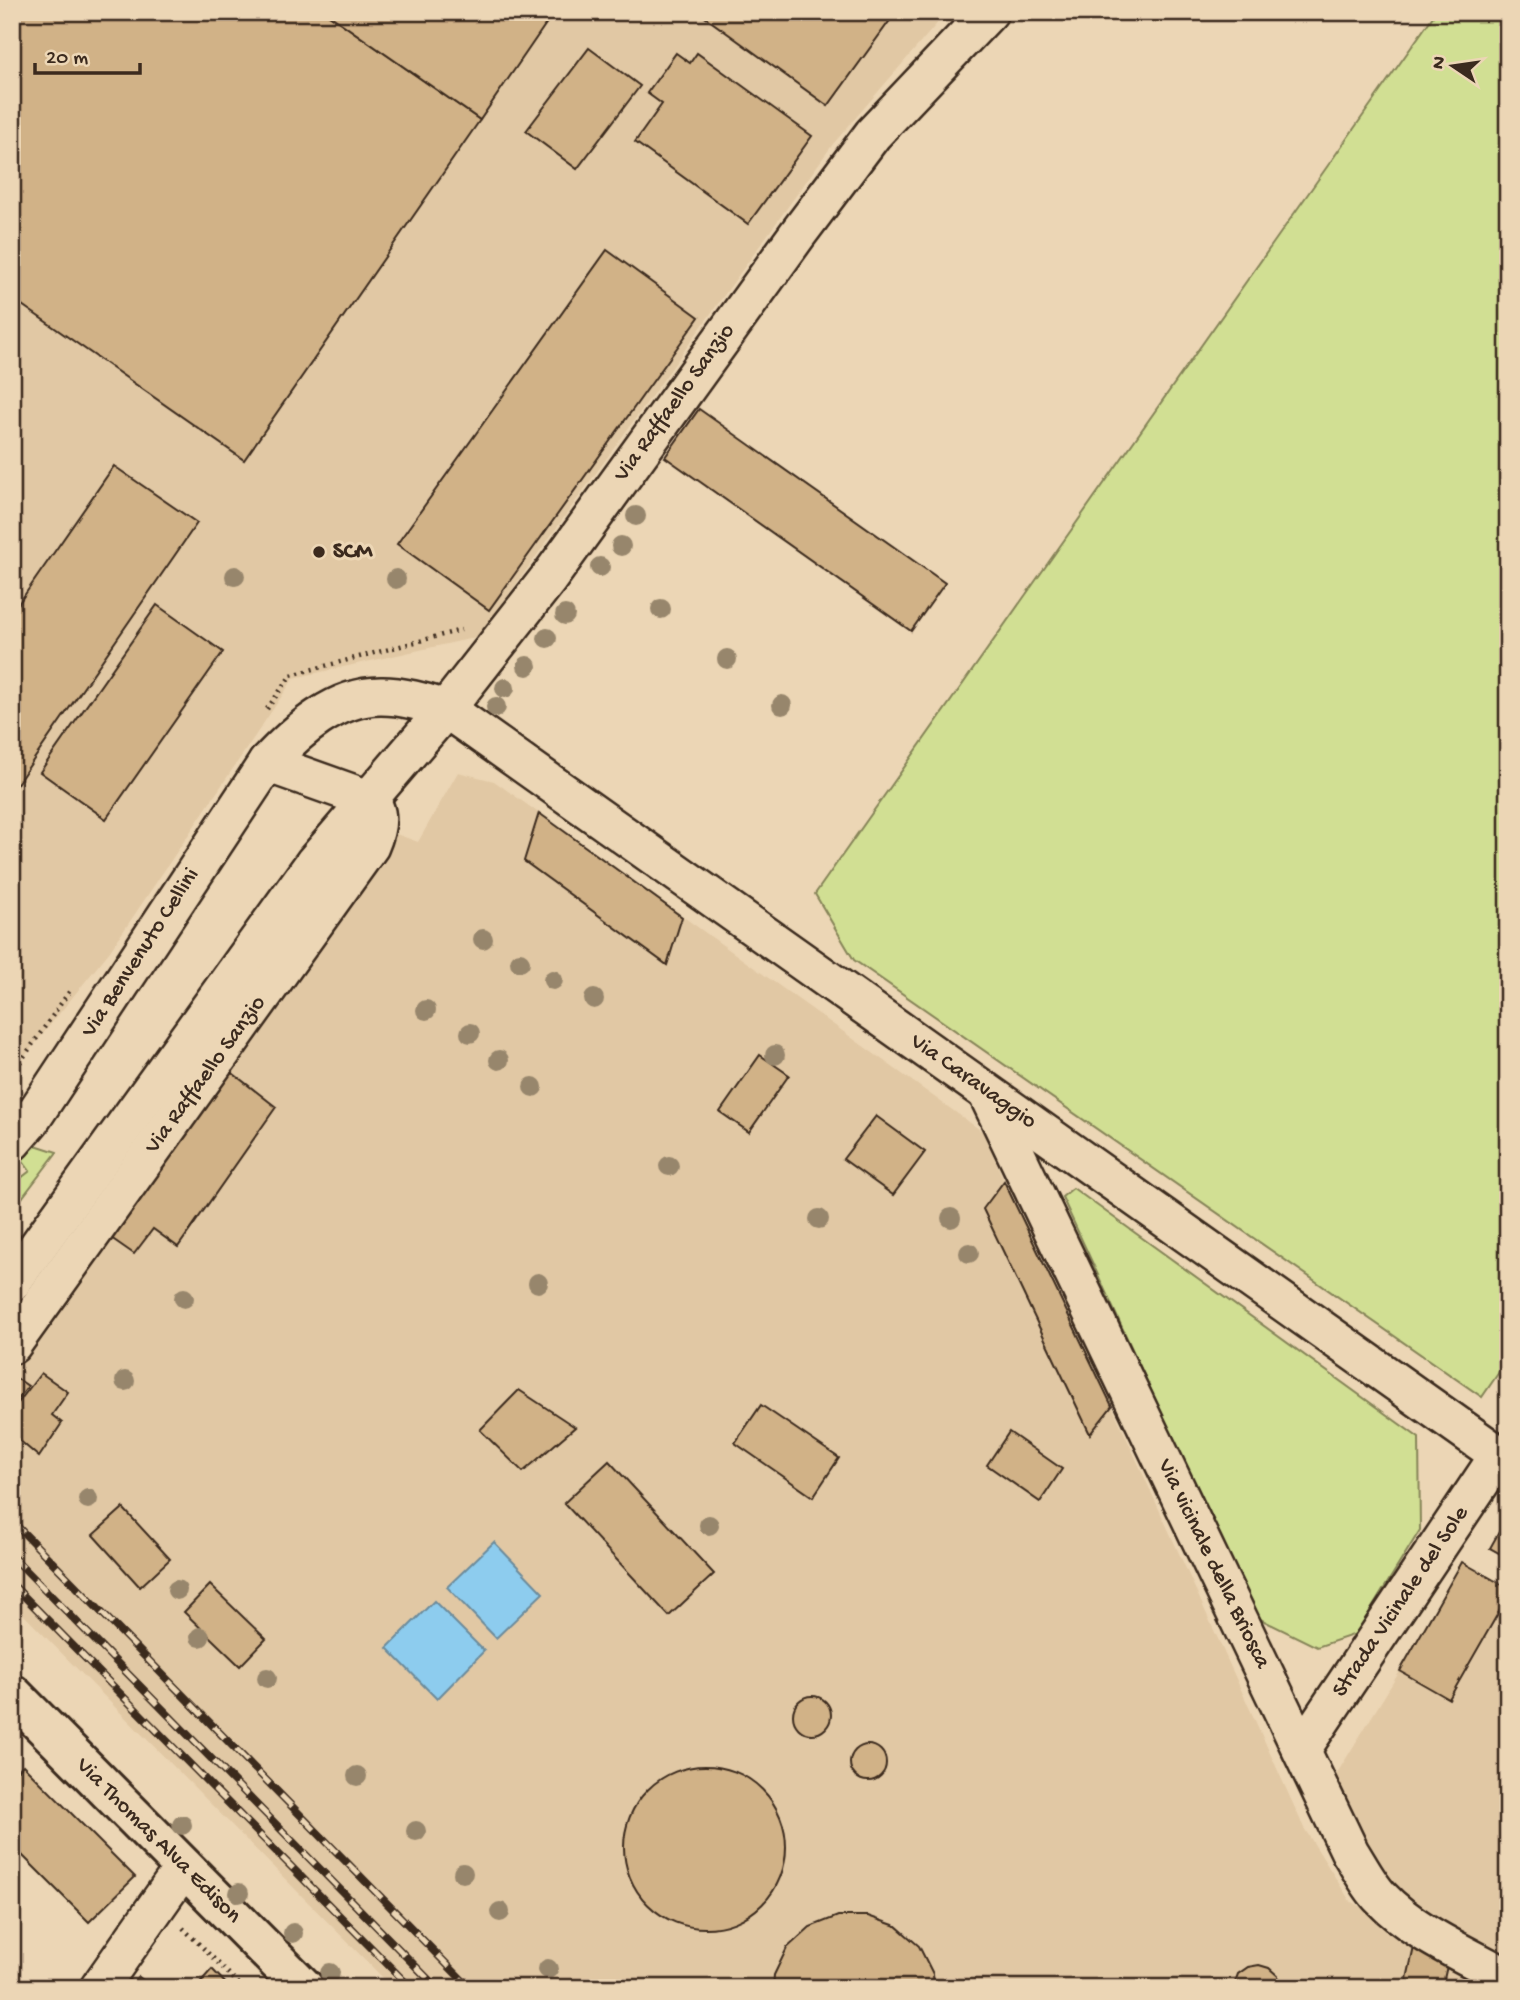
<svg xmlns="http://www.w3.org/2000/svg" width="1520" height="2000" font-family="'Gochi Hand',sans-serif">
  <rect width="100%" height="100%" fill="#ecd6b5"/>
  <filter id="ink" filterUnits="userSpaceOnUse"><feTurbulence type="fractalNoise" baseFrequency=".0143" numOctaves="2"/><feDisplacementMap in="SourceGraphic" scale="14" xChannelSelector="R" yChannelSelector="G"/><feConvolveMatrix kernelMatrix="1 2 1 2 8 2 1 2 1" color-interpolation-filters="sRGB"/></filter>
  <g filter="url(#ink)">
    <g fill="#e1c8a4">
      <path d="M12 12H947L833 144 478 637 294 678 110 951 12 1072Z"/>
      <path d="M458 772 494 781 983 1132 1004 1181 1112 1406 1304 1828 1350 1901 1503 1988H393L12 1603V1361L385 830 418 842Z"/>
      <path d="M1499 1612 1508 1617V1957L1435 1918 1388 1881 1360 1835 1334 1778 1400 1671Z"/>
    </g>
    <g fill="#d1df93" stroke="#868458" stroke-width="2">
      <path d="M1436 12H1508V1359L1482 1397 854 960 815 894Z"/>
      <path d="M29 1143 57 1152 12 1211V1185L30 1171 19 1156Z"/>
      <path d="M1073 1188 1419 1438 1420 1530 1356 1634 1317 1647 1260 1619 1250 1605 1062 1197Z"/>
    </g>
    <g fill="#8dccee" stroke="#6c8b9b" stroke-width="2">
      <path d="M494 1542 543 1593 496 1638 447 1587Z"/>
      <path d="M434 1601 484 1651 437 1699 387 1648Z"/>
    </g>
    <g fill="#d1b287" stroke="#3b2a1e" stroke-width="2">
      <path d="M12 12H325L480 120 244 460 12 298Z"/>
      <path d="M325 12H554L480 120Z"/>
      <path d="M698 12H896L828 106Z"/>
      <path d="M589 48 640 86 577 169 526 131Z"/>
      <path d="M676 53 690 63 697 53 812 136 748 224 635 142 662 104 647 93Z"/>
      <path d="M607 250 699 317 489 610 397 544Z"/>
      <path d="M699 409 945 583 911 631 665 457Z"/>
      <path d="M114 466 197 523 12 791V613Z"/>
      <path d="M157 605 223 652 106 819 40 772Z"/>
      <path d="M539 813 682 917 667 965 524 861Z"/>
      <path d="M760 1055 789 1075 749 1132 720 1112Z"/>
      <path d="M221 1064 276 1107 178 1247 153 1229 134 1254 104 1233Z"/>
      <path d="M876 1116 925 1152 893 1195 843 1159Z"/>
      <path d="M1004 1181 1112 1406 1090 1434 983 1209Z"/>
      <path d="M41 1373 68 1392 52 1415 62 1423 39 1457 12 1434V1411Z"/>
      <path d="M12 1375 28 1386 12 1408Z"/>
      <path d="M519 1390 575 1427 523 1472 480 1430Z"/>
      <path d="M761 1405 839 1458 813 1497 735 1443Z"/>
      <path d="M1009 1432 1062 1469 1040 1502 987 1465Z"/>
      <path d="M609 1461 714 1574 669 1616 564 1503Z"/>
      <path d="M123 1508 170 1559 140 1587 93 1535Z"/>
      <path d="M1508 1516V1558L1490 1548Z"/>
      <path d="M1462 1562 1508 1588V1596L1449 1699 1400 1671Z"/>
      <path d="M210 1585 266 1639 240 1666 184 1612Z"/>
      <path d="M1508 1596V1617L1499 1612Z"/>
      <circle cx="812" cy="1715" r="19"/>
      <circle cx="868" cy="1763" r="18"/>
      <path d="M23 1765 135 1877 89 1922 12 1845V1776Z"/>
      <circle cx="705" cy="1847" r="81"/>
      <path d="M838 1916H868L896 1926 919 1946 933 1974 934 1988H773L774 1975 787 1948 810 1927Z"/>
      <path d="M1416 1938 1449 1957 1442 1988H1405Z"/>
      <path d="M1259 1965 1269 1968 1278 1976 1282 1988H1233L1238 1974 1248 1967Z"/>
      <path d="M212 1969 230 1988H195Z"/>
      <path d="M139 1977 153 1988H131Z"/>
    </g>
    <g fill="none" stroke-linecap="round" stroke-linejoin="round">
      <defs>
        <g id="minor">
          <path d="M988 1095 1350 1852C1359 1866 1368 1884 1380 1897 1414 1933 1465 1954 1508 1978"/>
          <path d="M12 1142 31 1120 267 763"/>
          <path d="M12 1282 314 863 446 709 549 578 797 235 873 134 989 12"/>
          <path d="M12 1345 370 846C377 830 382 812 368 799L267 763C296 732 336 695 382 696 404 696 426 703 446 709L1499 1455 1302 1749"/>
          <path d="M99 1988 184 1867"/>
        </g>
        <path id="major" d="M12 1694 304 1988"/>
      </defs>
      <use href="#minor" stroke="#3b2a1e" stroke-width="42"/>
      <use href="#major" stroke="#3b2a1e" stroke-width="44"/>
      <g stroke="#3b2a1e" stroke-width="4.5" stroke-dasharray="2 5" stroke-linecap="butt">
        <path d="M267 709 291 675 461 630"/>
        <path d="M12 1074 71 989"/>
        <path d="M183 1928 243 1988"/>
      </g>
      <use href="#minor" stroke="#ecd6b5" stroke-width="37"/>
      <use href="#major" stroke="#ecd6b5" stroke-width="38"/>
      <defs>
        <g id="rail">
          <path d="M12 1521 470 1988"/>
          <path d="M12 1556 437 1988"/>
          <path d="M12 1584 411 1988"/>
        </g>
      </defs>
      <use href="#rail" stroke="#3b2a1e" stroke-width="8"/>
      <use href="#rail" stroke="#ecd6b5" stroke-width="5" stroke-dasharray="16" stroke-linecap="butt"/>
    </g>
    <g fill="#97866c">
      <circle cx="636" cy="516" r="10"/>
      <circle cx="621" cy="546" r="10"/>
      <circle cx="600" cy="567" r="10"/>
      <circle cx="235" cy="576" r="10"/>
      <circle cx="396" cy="579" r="10"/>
      <circle cx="661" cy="609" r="10"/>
      <circle cx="565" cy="615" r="10"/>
      <circle cx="547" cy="638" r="10"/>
      <circle cx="727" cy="659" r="10"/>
      <circle cx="527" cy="666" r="10"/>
      <circle cx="505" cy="688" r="10"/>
      <circle cx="782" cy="705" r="10"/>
      <circle cx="496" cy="707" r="10"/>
      <circle cx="483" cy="939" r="10"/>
      <circle cx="520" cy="962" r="10"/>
      <circle cx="553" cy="980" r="10"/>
      <circle cx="594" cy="999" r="10"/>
      <circle cx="426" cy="1010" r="10"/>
      <circle cx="470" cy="1033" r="10"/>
      <circle cx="775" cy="1055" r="10"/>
      <circle cx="499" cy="1060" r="10"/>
      <circle cx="533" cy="1087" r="10"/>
      <circle cx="669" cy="1166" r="10"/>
      <circle cx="951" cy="1218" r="10"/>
      <circle cx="819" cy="1219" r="10"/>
      <circle cx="969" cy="1253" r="10"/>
      <circle cx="538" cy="1283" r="10"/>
      <circle cx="184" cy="1298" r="10"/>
      <circle cx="125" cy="1381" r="10"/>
      <circle cx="88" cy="1499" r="10"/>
      <circle cx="709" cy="1525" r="10"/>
      <circle cx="177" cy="1590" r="10"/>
      <circle cx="200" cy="1637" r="10"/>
      <circle cx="267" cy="1678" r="10"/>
      <circle cx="357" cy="1776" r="10"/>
      <circle cx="182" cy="1825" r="10"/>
      <circle cx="416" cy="1831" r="10"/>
      <circle cx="463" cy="1873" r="10"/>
      <circle cx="239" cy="1893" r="10"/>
      <circle cx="500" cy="1912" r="10"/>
      <circle cx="293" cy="1933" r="10"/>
      <circle cx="548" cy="1969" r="10"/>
      <circle cx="330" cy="1973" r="10"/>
    </g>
  </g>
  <circle fill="#3b2a1e" stroke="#ecd6b5" stroke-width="2.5" cx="319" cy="552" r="7"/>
  <g text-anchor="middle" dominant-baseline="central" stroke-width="6" stroke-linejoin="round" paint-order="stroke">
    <g font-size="23" fill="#3b2a1e" stroke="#ecd6b5">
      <text transform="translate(675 403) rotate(-54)">Via Raffaello Sanzio</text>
      <text transform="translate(141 953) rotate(-57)">Via Benvenuto Cellini</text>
      <text transform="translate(206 1075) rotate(-54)">Via Raffaello Sanzio</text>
      <text transform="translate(973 1082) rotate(35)">Via Caravaggio</text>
      <text transform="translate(1213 1564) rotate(64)">Via vicinale della Briosca</text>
      <text transform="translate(1401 1602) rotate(-56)">Strada Vicinale del Sole</text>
      <text transform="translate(158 1841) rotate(45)">Via Thomas Alva Edison</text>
    </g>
    <g font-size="23" font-weight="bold" fill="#3b2a1e" stroke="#ecd6b5" text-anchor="start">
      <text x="333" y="552">SCM</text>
    </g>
  </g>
  <rect width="1520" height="2000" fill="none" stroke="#ecd6b5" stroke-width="42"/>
  <rect x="21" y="21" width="1478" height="1958" fill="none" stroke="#3b2a1e" stroke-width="2.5" filter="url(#ink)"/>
  <g transform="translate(1453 66) rotate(283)" stroke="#ecd6b5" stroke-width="5" paint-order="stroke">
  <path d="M0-5L12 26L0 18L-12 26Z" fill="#3b2a1e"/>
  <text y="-10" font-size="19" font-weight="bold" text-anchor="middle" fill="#3b2a1e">N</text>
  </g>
  <path d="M35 63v10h105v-10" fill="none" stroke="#3b2a1e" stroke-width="3.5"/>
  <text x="46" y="63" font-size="21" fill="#3b2a1e" stroke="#ecd6b5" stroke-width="5" paint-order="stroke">20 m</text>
</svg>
